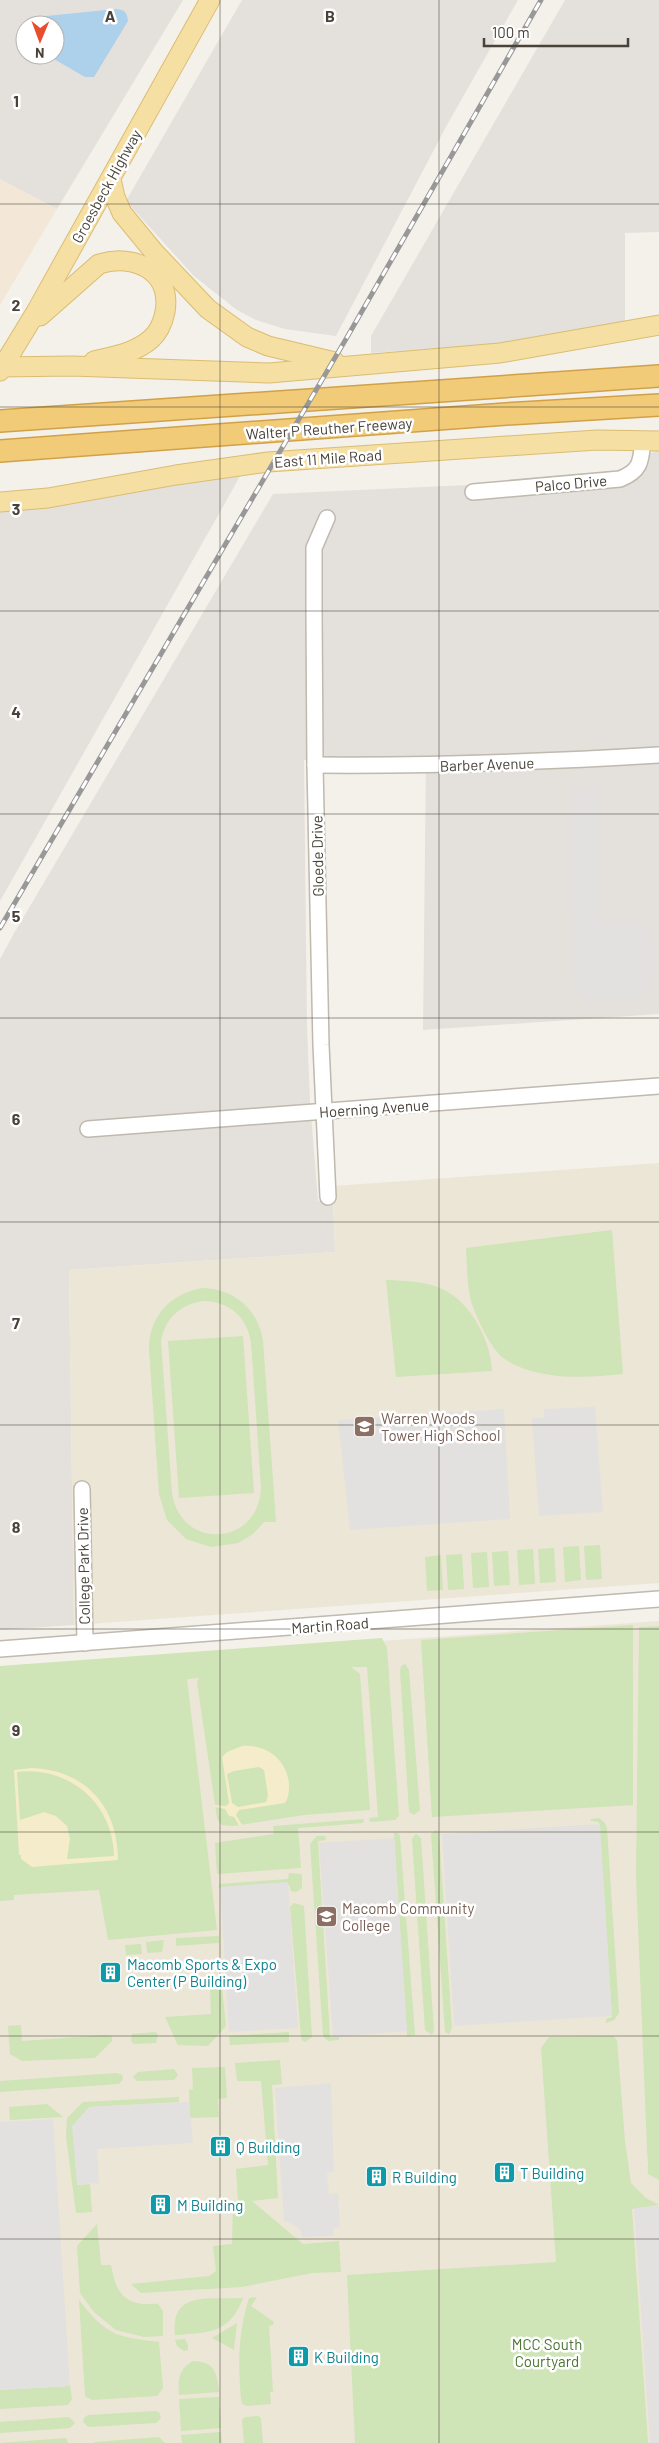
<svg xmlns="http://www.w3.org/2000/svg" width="659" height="2443" font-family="Barlow,sans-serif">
  <rect width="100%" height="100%" fill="#f4f1eb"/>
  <path fill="#f3e8d8" d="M0 179 57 209 0 305Z"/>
  <g fill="#e4e0dc" fill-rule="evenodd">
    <path d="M0 0H183L57 209 0 179ZM25 25H55V55H25Z"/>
    <path d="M242 0H518L447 125 336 336 285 329 256 320 237 310 194 276 126 201Z"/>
    <path d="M565 0H659V232L625 233V323L499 344 371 353V336Z"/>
    <path d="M659 451V1014L423 1030 426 760H304L307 1026 310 1102 318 1201 333 1200 335 1252 69 1270 74 1625 0 1630V959L13 935 273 494 467 485V499L625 486 631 484 642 472 651 453Z"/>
    <path d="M240 476 225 503 0 901V512L73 504 165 486Z"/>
  </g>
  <g fill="#ece6d6">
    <path d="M659 1163V1583L74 1625 69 1270 335 1252 333 1186Z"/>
    <path d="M659 1621 647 2165 659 2175V2443H0V1668Z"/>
  </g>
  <g fill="#cfe4b7" fill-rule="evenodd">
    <path d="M612 1230 623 1374C584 1378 537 1381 503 1358 491 1349 475 1315 471 1301 467 1284 467 1265 466 1248Z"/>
    <path d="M386 1280C405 1281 425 1281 442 1289 471 1302 491 1341 492 1371L396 1377Z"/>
    <path d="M202 1288C235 1289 258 1309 263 1341L276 1522H264L253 1534 238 1543 211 1547 186 1539 167 1520 159 1494 149 1349C149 1316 170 1294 202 1288ZM203 1301C229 1301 247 1317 251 1342L261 1487C260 1546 181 1552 172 1493L161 1341C165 1319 180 1304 203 1301Z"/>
    <path d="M243 1336 254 1493 179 1498 168 1341Z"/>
    <path d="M600 1545 602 1579 586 1580 584 1546Z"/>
    <path d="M579 1546 581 1580 565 1582 563 1547Z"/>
    <path d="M554 1548 556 1582 540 1583 538 1549Z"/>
    <path d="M533 1549 535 1584 519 1585 517 1550Z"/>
    <path d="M508 1551 510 1585 494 1586 492 1552Z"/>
    <path d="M487 1552 489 1587 473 1588 471 1553Z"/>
    <path d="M462 1554 464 1589 448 1590 446 1555Z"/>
    <path d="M441 1555 443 1590 427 1591 425 1557Z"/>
    <path d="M633 1625V1805L432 1817 421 1640Z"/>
    <path d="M659 1626V2180L648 2174 636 1876 639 1627Z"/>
    <path d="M382 1638 387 1648 399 1816 395 1820 370 1822 369 1818 378 1817 367 1667H351L360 1674 370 1810 304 1815 233 1826 221 1825 217 1818 197 1682 199 1678 187 1679 217 1930 108 1940 99 1890 14 1895V1900L0 1901V1666Z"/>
    <path d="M405 1664 409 1670 420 1810 414 1815 409 1812 400 1671 401 1666Z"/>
    <path d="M599 1818 605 1823 607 1828 619 2013 614 2020 606 2023V2019L612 2017 599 1822 591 1821V1819Z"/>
    <path d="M364 1819 363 1823 298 1828 301 1868 217 1874 215 1843 274 1834 273 1826Z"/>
    <path d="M436 1830 439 1833 452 2028 449 2034 445 2032 431 1834Z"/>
    <path d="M394 1833H398L400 1836 415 2035 407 2036Z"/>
    <path d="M416 1834 421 1838 434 2031 432 2035 425 2030 412 1839Z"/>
    <path d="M317 1836H325L326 1840 318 1841 330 2037H339V2040L328 2041 323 2036 310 1844Z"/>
    <path d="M289 1873 302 1874V1888L296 1892 291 1891 289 1885 219 1888V1884L288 1879Z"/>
    <path d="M294 1903 304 1906 312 2037 305 2042 302 2040 301 2037 290 1907Z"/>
    <path d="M219 1936V1943L176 1946V1938Z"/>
    <path d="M164 1940 162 1952 147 1953 146 1942Z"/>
    <path d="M141 1944 142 1954 126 1955 125 1945Z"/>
    <path d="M210 1987H222L226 2026 208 2046 178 2045 165 2017 211 2014Z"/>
    <path d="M21 2025 22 2041 105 2035 112 2036V2041L95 2058 22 2061 10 2054 8 2026Z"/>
    <path d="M155 2032 158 2034 156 2043 134 2044 131 2041 132 2034Z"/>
    <path d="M289 2032V2042L230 2045 229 2036Z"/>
    <path d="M613 2036 617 2040 625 2141 631 2183 646 2198 659 2205 632 2209 648 2443H355L347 2275 556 2262 541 2048 549 2037Z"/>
    <path d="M280 2060 282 2084 272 2085 278 2198 252 2201 303 2244 339 2241 341 2272 312 2273 242 2287 141 2293 131 2284 209 2276 216 2271 213 2246 232 2244 233 2202 238 2201 236 2169 268 2165 261 2081H237L235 2063Z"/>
    <path d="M225 2067 227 2098 218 2099 219 2117 190 2118 189 2090 193 2089 192 2068Z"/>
    <path d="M174 2069 178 2075 174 2080 137 2081 133 2077 138 2072Z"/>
    <path d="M117 2073 122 2075 123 2079 119 2084 0 2092V2081Z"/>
    <path d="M179 2097V2102L89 2107 77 2185 90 2184 92 2212 76 2213 66 2136 67 2118 83 2102Z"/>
    <path d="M47 2104 63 2117 10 2120 9 2107Z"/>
    <path d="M97 2224 101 2265H111C115 2285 119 2301 142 2304 147 2305 153 2303 158 2304L163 2311V2336L144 2337 116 2330 94 2312 80 2293 77 2246Z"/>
    <path d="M257 2297 251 2306 274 2322 273 2325 269 2326 273 2392H270L271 2404 247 2406 242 2404 241 2399C238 2362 238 2334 249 2298Z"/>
    <path d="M243 2298C230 2333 209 2333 175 2335 170 2289 211 2300 243 2298Z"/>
    <path d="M79 2300C106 2335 116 2337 159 2342L163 2388 157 2396 92 2400 85 2396Z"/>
    <path d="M237 2323 234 2350 212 2338Z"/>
    <path d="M185 2339 188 2345V2350L184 2351 177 2346 175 2340Z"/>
    <path d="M193 2361C215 2362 217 2372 219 2392L179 2395C178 2379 178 2370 193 2361Z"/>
    <path d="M70 2386 72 2399 68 2405 0 2409V2390Z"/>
    <path d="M219 2397 221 2428 181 2431 179 2399Z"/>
    <path d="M155 2411 159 2412 161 2418 156 2423 88 2427 83 2422 84 2418 88 2415Z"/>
    <path d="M69 2417 75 2423 70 2428 0 2433V2422Z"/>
    <path d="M245 2417 258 2416 261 2418 263 2443H244L242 2420Z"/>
    <path d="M221 2432 222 2443H182L181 2435Z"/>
    <path d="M159 2437 165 2443H94L95 2442Z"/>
    <path d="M66 2438 68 2443H0Z"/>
  </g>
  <g fill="#f4eccb" fill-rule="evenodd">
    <path d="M242 1746C266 1744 287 1759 289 1784 289 1791 289 1797 285 1803L239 1810 236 1815 242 1825H239L234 1817 229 1816 225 1809 215 1807V1805L226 1806 229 1803 222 1757 227 1752ZM259 1767 264 1770 268 1795 266 1802 238 1807 232 1803 227 1774 234 1771Z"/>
    <path d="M32 1768C86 1770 118 1807 118 1860L32 1867 21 1859V1855H19L14 1770ZM17 1772C69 1766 113 1803 114 1856L67 1859 70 1839 67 1826 56 1816 44 1812 20 1820Z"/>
  </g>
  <g fill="#e3e1df">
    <path d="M581 786H597L599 924H646L647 932H653V987L645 990V997L582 1002 581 994H573L571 788Z"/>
    <path d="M595 1407 603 1512 539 1516 532 1418H544V1409Z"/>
    <path d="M504 1409 510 1519 350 1530 338 1420Z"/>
    <path d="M600 1824 612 2016 454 2026 442 1834Z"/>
    <path d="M394 1838 407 2031 333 2037 319 1843Z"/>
    <path d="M288 1882 298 2028 229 2032 220 1887Z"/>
    <path d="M331 2083 334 2172 327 2173 329 2194 338 2193 340 2227 333 2228V2236L302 2237 300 2229 290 2222 284 2221 275 2088Z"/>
    <path d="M189 2102 193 2143 97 2149 99 2183 77 2185 72 2126 89 2107Z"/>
    <path d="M53 2119 70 2386 0 2390V2122Z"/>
    <path d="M659 2206V2443H650L634 2208Z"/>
  </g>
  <path fill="#add0eb" d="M116 9C125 10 127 12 128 21L94 77H85L47 55H55V25H34L35 22 46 16Z"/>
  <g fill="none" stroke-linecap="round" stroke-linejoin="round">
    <defs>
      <g id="minor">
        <path d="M473 492 620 479C641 471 641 461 643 440"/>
        <path d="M327 518 314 548V609L315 765 321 1045 328 1197"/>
        <path d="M315 765C430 766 544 762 659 755"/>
        <path d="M88 1129 659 1086"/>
        <path d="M82 1489 85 1643"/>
        <path d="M0 1649 659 1599"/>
      </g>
      <g id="major">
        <path d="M111 179 115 197 122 213 154 252 208 309 247 337 268 346 335 362"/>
        <path d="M40 316 99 264C134 253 172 271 165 312 163 322 159 332 151 339 135 353 114 356 94 361"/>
        <path d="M0 367 72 366 269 373 500 353 659 325"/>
        <path d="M0 371 36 312 210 0"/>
        <path d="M0 502 48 498 176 475 268 462 597 440 659 441"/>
      </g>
      <g id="highway">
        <path d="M0 421 659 376"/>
        <path d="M0 451 506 414 659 405"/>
      </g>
    </defs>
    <use href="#minor" stroke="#bfb9ae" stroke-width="18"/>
    <use href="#major" stroke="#dabd72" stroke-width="21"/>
    <use href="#highway" stroke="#d1a148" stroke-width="24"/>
    <use href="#minor" stroke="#fff" stroke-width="15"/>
    <use href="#major" stroke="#f6dfa2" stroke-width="19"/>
    <use href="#highway" stroke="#f2cb78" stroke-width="21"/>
    <defs>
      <path id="rail" d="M0 928 346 339 541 0"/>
    </defs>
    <use href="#rail" stroke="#989898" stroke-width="5"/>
    <use href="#rail" stroke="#fff" stroke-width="3" stroke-dasharray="9" stroke-linecap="butt"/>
  </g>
  <path fill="none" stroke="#484239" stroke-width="1" stroke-opacity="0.55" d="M220 0V2443M439 0V2443M0 204H659M0 407H659M0 611H659M0 814H659M0 1018H659M0 1222H659M0 1425H659M0 1629H659M0 1832H659M0 2036H659M0 2239H659"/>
  <defs>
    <symbol id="school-square" viewBox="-11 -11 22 22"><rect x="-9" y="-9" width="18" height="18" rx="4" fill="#8d6e63" stroke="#fff"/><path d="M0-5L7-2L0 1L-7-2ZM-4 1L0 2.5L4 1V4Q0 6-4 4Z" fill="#fff"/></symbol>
    <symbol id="university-square" viewBox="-11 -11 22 22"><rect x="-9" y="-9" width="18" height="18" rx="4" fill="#8d6e63" stroke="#fff"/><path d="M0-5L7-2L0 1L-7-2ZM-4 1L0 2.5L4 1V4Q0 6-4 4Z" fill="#fff"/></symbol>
    <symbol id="building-square" viewBox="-11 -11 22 22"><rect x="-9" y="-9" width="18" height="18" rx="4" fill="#0f9aa8" stroke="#fff"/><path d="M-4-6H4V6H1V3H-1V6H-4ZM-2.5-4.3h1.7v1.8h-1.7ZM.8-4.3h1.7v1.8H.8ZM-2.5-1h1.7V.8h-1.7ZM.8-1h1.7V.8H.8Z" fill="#fff"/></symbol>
  </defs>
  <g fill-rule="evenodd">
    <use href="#school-square" x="352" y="1414" width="25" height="25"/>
    <use href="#university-square" x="314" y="1904" width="25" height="25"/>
    <use href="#building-square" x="98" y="1960" width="25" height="25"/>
    <use href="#building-square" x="208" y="2134" width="25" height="25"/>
    <use href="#building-square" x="492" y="2160" width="25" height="25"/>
    <use href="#building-square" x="364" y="2164" width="25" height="25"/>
    <use href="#building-square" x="148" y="2192" width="25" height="25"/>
    <use href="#building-square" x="286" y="2344" width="25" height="25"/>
  </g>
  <g text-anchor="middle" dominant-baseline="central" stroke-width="5" stroke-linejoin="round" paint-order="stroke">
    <g font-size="15" fill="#484239" stroke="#fff">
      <text transform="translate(106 186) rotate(-61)">Groesbeck Highway</text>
      <text transform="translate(329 428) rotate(-4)">Walter P Reuther Freeway</text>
      <text transform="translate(328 458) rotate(-4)">East 11 Mile Road</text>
      <text transform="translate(571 483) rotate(-5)">Palco Drive</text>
      <text transform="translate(487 764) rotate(-2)">Barber Avenue</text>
      <text transform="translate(317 856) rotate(-91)">Gloede Drive</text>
      <text transform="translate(374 1108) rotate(-4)">Hoerning Avenue</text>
      <text transform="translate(83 1566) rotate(-91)">College Park Drive</text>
      <text transform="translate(330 1625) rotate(-4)">Martin Road</text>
    </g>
    <g font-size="15" fill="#785e54" stroke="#fff" text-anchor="start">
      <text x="381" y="1418">Warren Woods<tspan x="381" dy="17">Tower High School</tspan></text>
      <text x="342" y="1908">Macomb Community<tspan x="342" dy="17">College</tspan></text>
    </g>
    <g font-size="15" fill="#0d838f" stroke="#fff" text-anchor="start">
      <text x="127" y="1964">Macomb Sports &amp; Expo<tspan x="127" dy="17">Center (P Building)</tspan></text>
      <text x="236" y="2147">Q Building</text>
      <text x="520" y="2173">T Building</text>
      <text x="392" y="2177">R Building</text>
      <text x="177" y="2205">M Building</text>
      <text x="314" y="2357">K Building</text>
    </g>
    <g font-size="15" fill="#497531" stroke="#fff">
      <text x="547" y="2344">MCC South<tspan x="547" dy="17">Courtyard</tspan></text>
    </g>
  </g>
  <g font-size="16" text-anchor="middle" font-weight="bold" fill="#484239" stroke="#fff" stroke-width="5" stroke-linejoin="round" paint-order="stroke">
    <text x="110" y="22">A</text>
    <text x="330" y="22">B</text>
    <text x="16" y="107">1</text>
    <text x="16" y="311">2</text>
    <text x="16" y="515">3</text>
    <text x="16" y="718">4</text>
    <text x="16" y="922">5</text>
    <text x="16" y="1125">6</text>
    <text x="16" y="1329">7</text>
    <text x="16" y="1533">8</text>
    <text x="16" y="1736">9</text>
  </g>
  <g transform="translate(40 40) rotate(181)"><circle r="24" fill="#ffffff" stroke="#b6b3b0"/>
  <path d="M0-4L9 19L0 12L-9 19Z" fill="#e84d2e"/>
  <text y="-8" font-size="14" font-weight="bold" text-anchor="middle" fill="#484239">N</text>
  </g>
  <path d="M484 38v8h144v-8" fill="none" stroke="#484239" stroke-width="2.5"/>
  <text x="492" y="38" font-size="15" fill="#484239" stroke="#ffffff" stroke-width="4" paint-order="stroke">100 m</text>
</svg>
